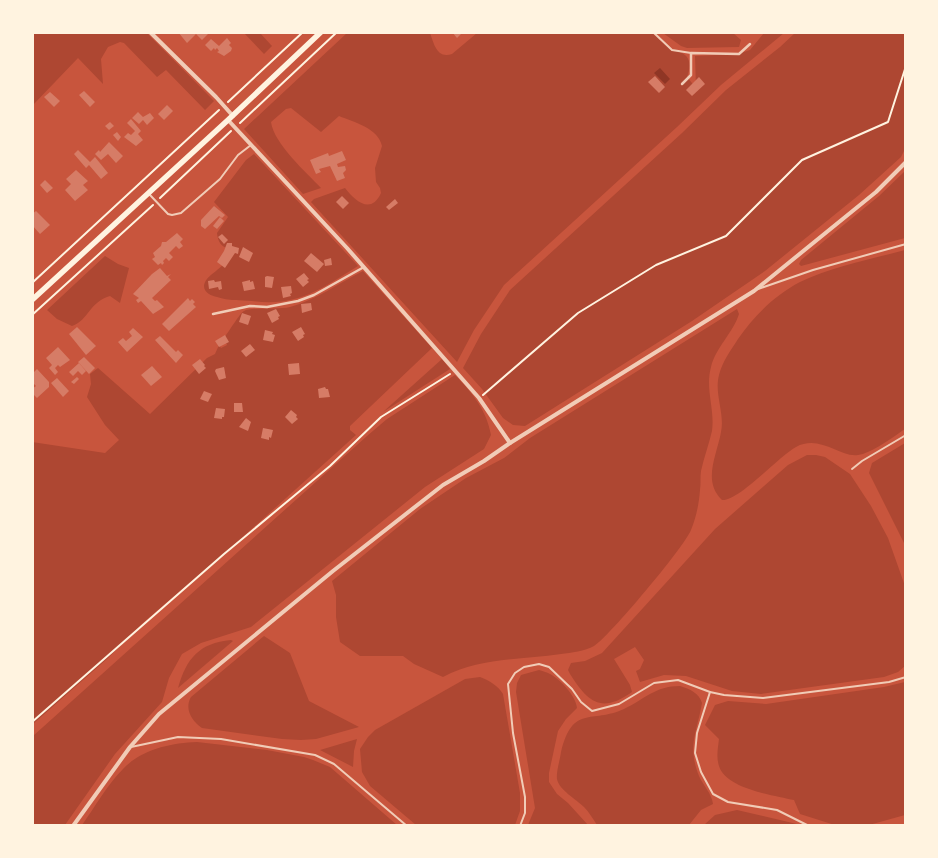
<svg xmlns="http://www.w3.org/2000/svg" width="938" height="858" font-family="'Space Grotesk',sans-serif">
  <rect width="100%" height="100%" fill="#c8553d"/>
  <g fill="#ae4732">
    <path d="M32 33H147L214 101 205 110 166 70 157 77 124 43 120 42 108 47 101 59 103 84 78 58 33 105Z"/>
    <path d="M244 33H260L272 46 264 54Z"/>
    <path d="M347 33H430C434 44 437 59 452 54L477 33H652C658 38 664 44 670 49 674 51 678 51 682 53 692 58 690 69 687 77L696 88 695 56 738 54 750 50 764 33H784L721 85 677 127 504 285 474 330 457 362 311 202 314 199 345 188C355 201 371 215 381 193L380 188 376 182 375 168 382 146C378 128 354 122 339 116L321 132 291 108 286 109 271 122C274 144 306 172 321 188L303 194 244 129Z"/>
    <path d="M663 33H733L741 40 739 47 687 48 681 46Z"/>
    <path d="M795 33H905V149L901 157 859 195 765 271 692 321 525 426 513 425 503 418 482 389 463 368 481 334 510 290 682 133 726 90 780 47Z"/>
    <path d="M254 154 358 266C321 289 298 307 252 301 240 300 229 301 217 297 212 296 204 293 204 286 205 276 219 271 224 263 227 259 228 253 230 249 221 247 218 242 217 233L228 217 214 202 246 160Z"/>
    <path d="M905 171V238L801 266 799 264 801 260 879 196Z"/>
    <path d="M905 250V429C893 437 872 453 858 455 840 458 820 434 796 447 778 457 739 501 722 500 702 481 717 455 721 432 725 413 714 394 719 375 722 362 731 350 738 339 754 316 775 295 800 282 831 267 872 259 905 250Z"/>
    <path d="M105 256 118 264 129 268 120 303 110 296C89 302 89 320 72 326L57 319 47 310Z"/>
    <path d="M363 271 432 348 350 426V430L356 435 235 544 144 622 108 658 33 724 32 442 105 453 119 440 105 425 87 397 91 384 90 374 98 368 150 414 207 358 215 354 219 345 221 348 227 345 224 338C228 333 240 313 244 311 250 307 279 310 290 307 316 300 339 283 363 271Z"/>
    <path d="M737 309 739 314C733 333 716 347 711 367 705 389 715 409 712 431 709 444 704 457 701 471 700 477 701 484 700 490 699 504 696 518 691 530 685 546 608 638 594 646 585 651 571 653 561 654 521 660 480 657 443 677L414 664 403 656H360L340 642 336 617V595L332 581 420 509 466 478 504 458 530 438Z"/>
    <path d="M442 359 450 369 383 412Z"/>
    <path d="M455 375C473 394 486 409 491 435L484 449 425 487 251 627 201 643 182 654 169 678 162 702 115 754 65 825H33V736L367 436 387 419Z"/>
    <path d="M905 443V545L869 473 872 463Z"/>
    <path d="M807 455H816L825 457 850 474 871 506 888 538 905 586V666L898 672 884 677 761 694 732 691 686 676 664 675 640 682 636 671 640 669 644 660 635 647 614 659 630 685 632 692C601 714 588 702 570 674L568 670 571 663 585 661 602 653 715 529 788 465Z"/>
    <path d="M264 636 290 653 309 701 359 727 316 739 301 740 282 739 202 728C192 721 184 709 191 697Z"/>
    <path d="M231 640 233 641 178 688C186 659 199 643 231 640Z"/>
    <path d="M539 670C542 671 547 672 550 674 560 679 576 696 577 708L566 719 558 731 549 773V782L557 794 568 803 588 825H528L535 808 516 692 517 683 521 675Z"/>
    <path d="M480 677C490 681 497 685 503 694L520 793V811L515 825H416L370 786 362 772 360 749 368 737 375 730 465 679Z"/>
    <path d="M905 682V815L869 825 838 826 800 814 794 800C773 795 726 789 719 766 716 757 718 748 719 739L705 725 715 705 728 701 766 704 884 687Z"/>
    <path d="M680 686C690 689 699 693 702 703 697 732 687 746 699 776 703 785 712 794 713 804L701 810 689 825H597C593 819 589 812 584 807 576 799 559 790 557 779 556 772 560 760 561 752 573 704 591 724 624 709 645 699 655 686 680 686Z"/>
    <path d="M357 739 354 751 353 767 320 750Z"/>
    <path d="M197 742 267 750 304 757 313 760 330 767 397 825H82C95 807 107 785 123 769 142 749 171 743 197 742Z"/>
    <path d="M737 810 801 825H704L715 815Z"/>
  </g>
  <path fill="#8f3625" d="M660 68 670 79 665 84 654 73Z"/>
  <g fill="#d67c66">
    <path d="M178 32H210L202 40 196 34 187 43Z"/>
    <path d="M452 32H463L457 38Z"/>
    <path d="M227 38 231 43 229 45 232 48 231 51 224 56 217 52 219 51 217 48 215 50 214 48 211 51 205 45 211 39 219 46Z"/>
    <path d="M655 76 665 87 659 93 648 82Z"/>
    <path d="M699 77 705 84 692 96 686 90Z"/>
    <path d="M84 91 95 102 90 107 79 95Z"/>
    <path d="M50 92 60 101 54 107 44 97Z"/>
    <path d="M167 105 173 111 164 120 158 114Z"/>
    <path d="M138 112 143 117 150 113 154 118 147 125 143 120 139 124 132 118Z"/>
    <path d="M131 119 141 131 138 134 143 140 136 146 124 137 128 133 131 135 135 131 127 123Z"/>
    <path d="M110 122 114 126 109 130 105 126Z"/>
    <path d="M117 132 121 137 118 141 113 135Z"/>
    <path d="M109 142 123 156 116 163 108 154 101 160 95 154 99 150 100 152Z"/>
    <path d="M78 150 90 162 95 157 108 173 101 179 89 165 86 168 74 154Z"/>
    <path d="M342 151 346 160 337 164 338 167 345 166 346 170 343 173 345 178 337 181 330 166 319 169 321 172 316 174 310 160 328 153 329 156Z"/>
    <path d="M76 170 88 181 83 185 88 190 75 201 65 190 71 184 66 179Z"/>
    <path d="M45 180 53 188 47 193 40 185Z"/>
    <path d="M342 196 349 203 343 209 336 202Z"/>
    <path d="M395 199 398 203 389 210 386 207Z"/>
    <path d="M214 206 225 215 222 218 219 216 205 229 201 226V220Z"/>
    <path d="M36 211 50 225 40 234 32 225V214Z"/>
    <path d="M220 217 224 221 217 229 213 226Z"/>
    <path d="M177 233 183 239 180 242 183 246 179 249 176 246 169 253 173 257 169 261 166 258 163 261 164 263 162 265 161 263 158 265 152 259 155 257 153 253 161 246 162 242H166Z"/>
    <path d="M222 234 228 240 224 244 218 237Z"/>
    <path d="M227 243H232V246L239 248 238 254 235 253 225 268 217 262 224 251Z"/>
    <path d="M243 247 253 253 249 262 239 257Z"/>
    <path d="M311 253 324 264 317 272 304 261Z"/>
    <path d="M331 258 332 265 325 266 324 260Z"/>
    <path d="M160 268 167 276 171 274 168 277 171 280 152 298 155 301 157 300 164 307 153 314 141 301 138 303 136 300 139 298 133 294 152 274Z"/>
    <path d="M304 273 309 279 307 280 309 282 303 287 296 279Z"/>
    <path d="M267 276 274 277 272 288 265 287V277Z"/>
    <path d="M214 280 215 282 221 281 222 289 219 290 218 287 209 289 208 281Z"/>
    <path d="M250 280V282L253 281 255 289 244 291 242 282Z"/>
    <path d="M291 286 292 293 290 294 291 296 283 298 281 287Z"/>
    <path d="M188 298 190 301 192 299 195 302 193 304 196 307 169 331 162 324Z"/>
    <path d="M311 303 312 310 302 313 301 304Z"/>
    <path d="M276 309 280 316 278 317 279 319 272 323 267 313Z"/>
    <path d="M242 313 251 316 248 325 239 322Z"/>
    <path d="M77 327 96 346 86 355 69 334Z"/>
    <path d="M301 327 305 334 303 335 304 337 298 341 292 332Z"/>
    <path d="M133 328 143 337 127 352 118 342 123 338 126 341 132 336 129 332Z"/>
    <path d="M265 330 273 332 272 334 275 335 273 342 263 340Z"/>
    <path d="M225 335 229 342 219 347 215 341Z"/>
    <path d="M160 336 176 352 178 350 183 355 176 363 155 340Z"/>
    <path d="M250 344 255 350 246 357 241 351Z"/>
    <path d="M58 347 70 360 60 367 58 365 55 368 58 372 55 375 49 368 52 365 46 358Z"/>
    <path d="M84 357 95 368 89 374 78 362Z"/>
    <path d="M200 359 205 365 204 366 206 368 199 374 192 365Z"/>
    <path d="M79 363 86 371 82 375 78 371 73 376 69 372Z"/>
    <path d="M299 363 300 374 289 375 288 364Z"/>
    <path d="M152 366 162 377 151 386 141 375Z"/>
    <path d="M224 367 226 378 219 380 215 371 216 369Z"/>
    <path d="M37 369 49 382V387L37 398 32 393V389L36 386 32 382V371L34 372Z"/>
    <path d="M77 377 79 379 74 384 71 382Z"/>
    <path d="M57 378 69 391 63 397 51 383Z"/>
    <path d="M325 387 326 389H328L330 397 319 398 318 389Z"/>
    <path d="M204 391 212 394 208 402 200 399Z"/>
    <path d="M234 403H242L243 412H234Z"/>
    <path d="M216 408 225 409 224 417H222V419L214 418Z"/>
    <path d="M291 410 297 415 296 417 298 419 292 424 285 417Z"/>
    <path d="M246 418 251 422 248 431 239 427Z"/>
    <path d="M263 428 273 430 271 438 269 437V440L261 438Z"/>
  </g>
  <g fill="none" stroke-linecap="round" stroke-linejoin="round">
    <g stroke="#fff3e0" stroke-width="2">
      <path d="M228 102 303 32"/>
      <path d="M240 123 337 32"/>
      <path d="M160 198 231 131"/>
      <path d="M32 283 219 110"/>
      <path d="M32 315 153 205"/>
      <path d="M483 395 578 313 656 265 726 236 802 160 888 122 906 66"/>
      <path d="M32 722 224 554 330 466 381 417 450 374"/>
    </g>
    <g stroke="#f1ccb7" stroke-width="2">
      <path d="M653 32 672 50 691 53"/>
      <path d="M150 195 168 214 172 215 181 213 220 179 238 155 251 145"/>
      <path d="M758 289 813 270 906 244"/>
      <path d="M852 469 862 461 906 435"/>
      <path d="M710 692 697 733 695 753 701 772 713 794 728 802 777 810 809 826"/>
      <path d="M131 747 178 737 221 739 315 755 334 764 407 826"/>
      <path d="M520 826 525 813V797L513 733 508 684 515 673 524 667 539 664 549 667 572 689 581 702 592 711 619 704 654 683 678 680 710 692 724 695 763 698 889 682 906 677"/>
    </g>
    <g stroke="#f1ccb7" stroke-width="2.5">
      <path d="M682 84 691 75V53L739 54 750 44"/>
      <path d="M213 314 250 306 267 307 298 301 314 295 364 267"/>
    </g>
    <g stroke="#f1ccb7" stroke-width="4">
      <path d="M150 32 216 97 233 116"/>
      <path d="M228 120 347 248 479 398 510 443"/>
      <path d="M73 826 130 747 159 714 333 571 443 485 484 461 510 443 754 291 876 192 906 162"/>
    </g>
    <path stroke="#fff3e0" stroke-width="5.5" d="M32 300 228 120 321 32"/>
  </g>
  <rect width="938" height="858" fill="none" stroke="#fff3e0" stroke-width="68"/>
</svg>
